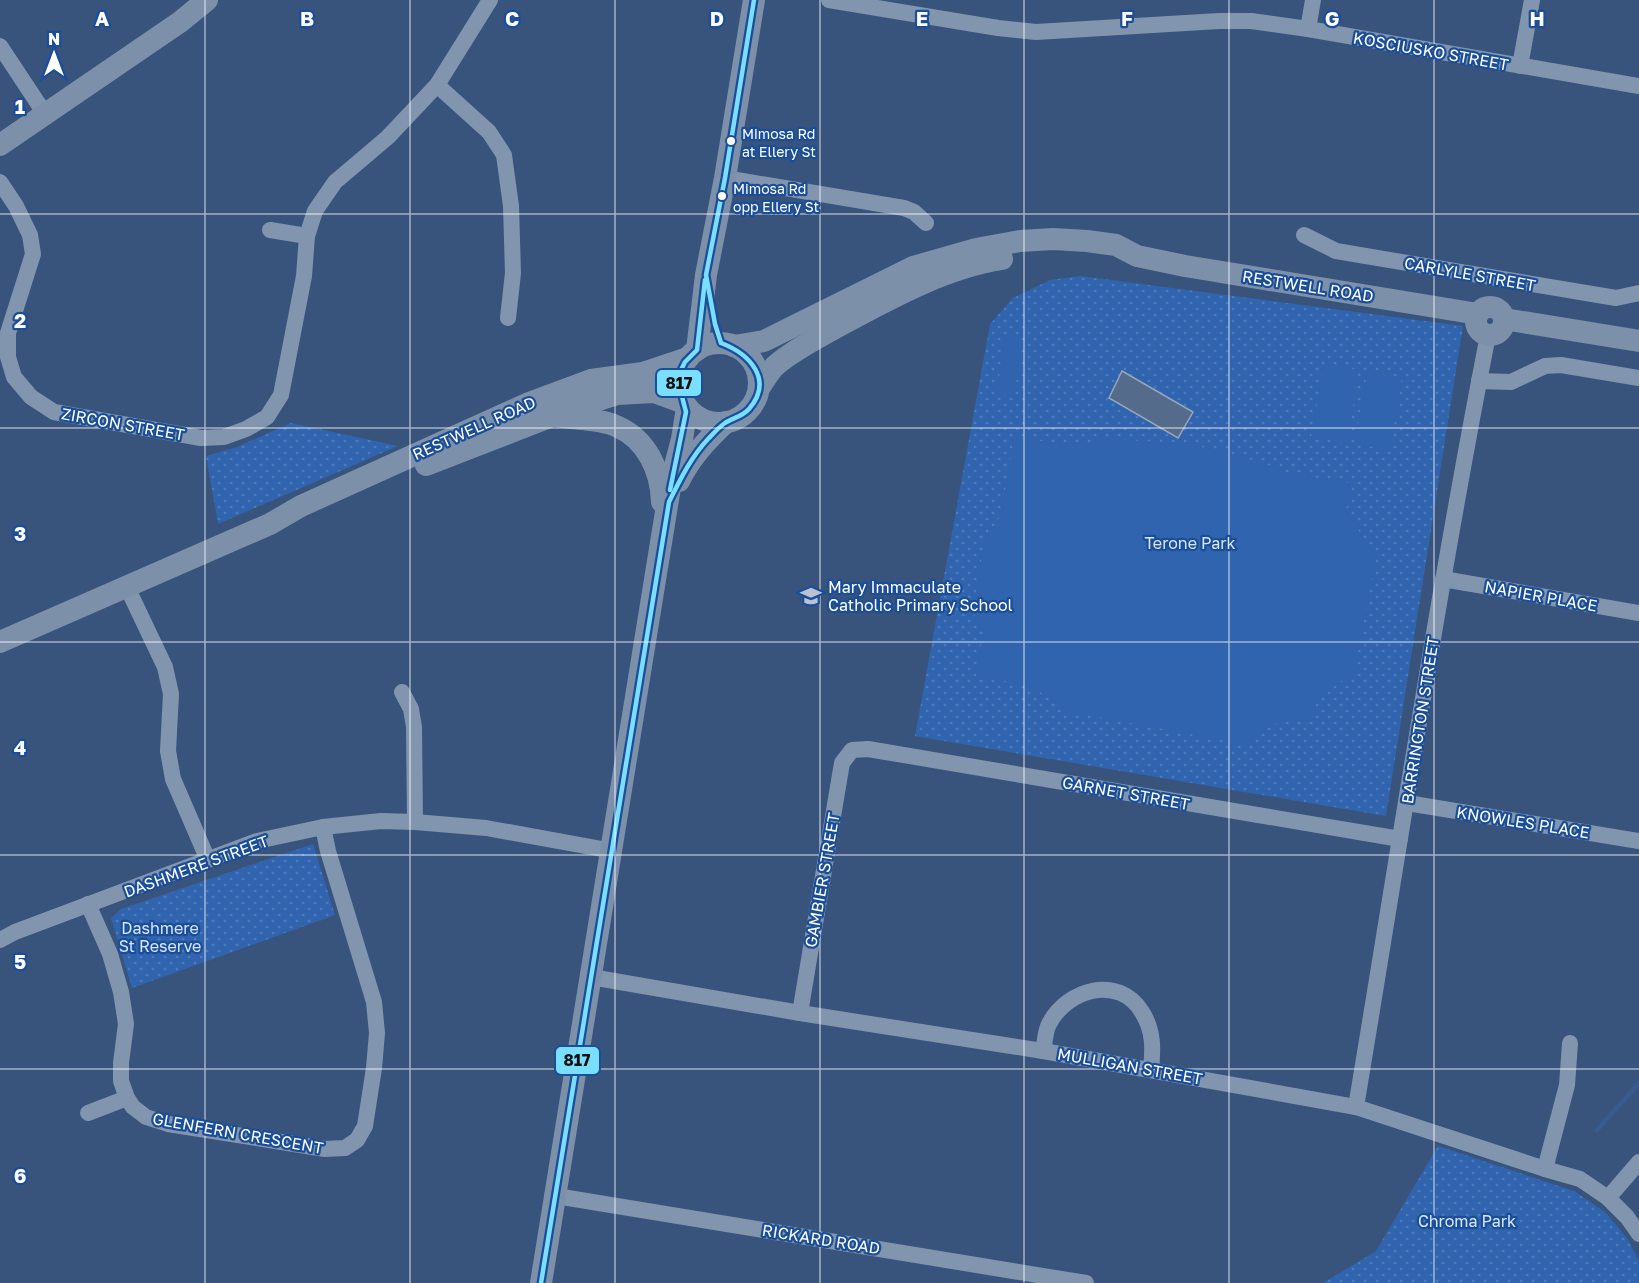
<svg xmlns="http://www.w3.org/2000/svg" width="1639" height="1283" font-family="'Golos Text',sans-serif">
  <defs>
    <pattern id="park-dots" width="8" height="8" patternUnits="userSpaceOnUse" patternTransform="scale(1.5)"><rect width="8" height="8" fill="#3064ae"/><path d="M2 2h.1M6 6h.1" fill="none" stroke="#4f7bba" stroke-width="1.8" stroke-linecap="round"/></pattern>
  </defs>
  <rect width="100%" height="100%" fill="#38547c"/>
  <g fill="url(#park-dots)">
    <path d="M1080 276 1463 326 1386 816 915 736 990 324 1013 298 1050 280Z"/>
    <path d="M291 423 398 446 218 524 206 456 237 447Z"/>
    <path d="M313 844 335 915 132 988 111 918 121 909Z"/>
    <path d="M1438 1146 1574 1191 1605 1212 1627 1238 1639 1261V1283H1323L1376 1251Z"/>
  </g>
  <g fill="#3064ae">
    <path d="M1005 334 1022 336 1015 395 997 393Z"/>
    <path d="M1324 365 1359 370 1347 443 1311 437Z"/>
    <path d="M1367 372 1402 377 1390 450 1355 444Z"/>
    <path d="M1014 437 1080 447 1100 439 1187 443 1264 463 1286 473 1351 483 1346 512 1376 557 1354 673 1317 697 1313 722 1284 718 1243 744 1071 712 1029 685 976 676 983 633 973 611 984 543 1001 515Z"/>
  </g>
  <g fill="none" stroke-linecap="round" stroke-linejoin="round">
    <path stroke="#385b91" stroke-width="4.5" d="M1597 1130 1639 1083"/>
  </g>
  <path fill="#556b8b" stroke="#96a6bc" stroke-width="1.5" d="M1122 371 1193 412 1178 438 1109 398Z"/>
  <g fill="none" stroke-linecap="round" stroke-linejoin="round">
    <g stroke="#8295af" stroke-width="16">
      <path d="M829 0 998 28 1036 32 1219 21H1251L1308 29 1639 86"/>
      <path d="M1308 29 1313 0"/>
      <path d="M0 46 45 114"/>
      <path d="M1520 66 1532 0"/>
      <path d="M437 85 489 132 504 155 511 206 513 273 508 318"/>
      <path d="M725 178 904 208 914 212 926 223"/>
      <path d="M0 182 16 206 30 235 33 254 8 333V357L14 377 31 397 54 412 201 438 224 437 246 429 267 417 281 395 304 276 307 236 315 211 335 182 388 137 437 85 490 0"/>
      <path d="M270 230 307 236"/>
      <path d="M1304 235 1336 251 1616 298 1639 293"/>
      <path d="M1479 381 1511 382 1545 366 1561 365 1639 378"/>
      <path d="M1443 579 1639 613"/>
      <path d="M127 587 165 667 171 694 168 751 173 779 208 860"/>
      <path d="M402 692 411 709 414 727 415 822"/>
      <path d="M1407 803 1639 841"/>
      <path d="M88 904 110 954 121 992 126 1024 121 1063V1081L127 1098 133 1107 146 1117 168 1124 325 1149 345 1148 357 1140 365 1126 374 1068 377 1033 374 1002 328 851 323 827"/>
      <path d="M0 940 15 932 257 841 323 827 381 821 415 822 486 828 613 851"/>
      <path d="M591 977 800 1013 1043 1051 1356 1107 1545 1169 1580 1179 1608 1198 1627 1217 1639 1234"/>
      <path d="M800 1013 842 763 852 750 868 749 1400 839"/>
      <path d="M1043 1051C1045 1043 1045 1031 1049 1024 1067 989 1119 974 1142 1012 1154 1031 1153 1049 1151 1070"/>
      <path d="M1356 1107C1399 849 1438 591 1488 335"/>
      <path d="M88 1113 127 1098"/>
      <path d="M1545 1169 1567 1085 1570 1043"/>
      <path d="M556 1196 1086 1283"/>
      <path d="M1608 1198 1639 1162"/>
    </g>
    <g stroke="#7d90aa" stroke-width="22">
      <path d="M0 145 180 22 207 0"/>
      <circle cx="1490" cy="321" r="14"/>
      <path d="M1504 319 1639 341"/>
      <circle cx="719" cy="383" r="40"/>
      <path d="M734 346 764 341 913 267 976 249 1020 241 1053 239 1087 241 1116 245 1137 256 1185 266 1478 314"/>
      <path d="M697 350 706 275 725 178 754 0"/>
      <path d="M759 388C764 381 769 372 775 366 793 350 816 339 837 327 889 299 944 268 1002 259"/>
      <path d="M556 416C575 420 598 418 616 426 647 439 661 471 662 502"/>
      <path d="M426 465 570 409 617 394 654 392 684 403"/>
      <path d="M679 481C690 458 707 440 726 422"/>
      <path d="M0 642 270 524 301 506 529 403 591 380 643 373 688 358"/>
      <path d="M541 1283 671 481 682 439 687 408"/>
    </g>
    <defs>
      <g id="bus-1">
        <path d="M670 490 686 412 679 385 680 372 685 362 697 350 705 280"/>
        <path d="M541 1283 669 502C680 480 691 457 708 439 713 434 719 427 725 423 732 418 742 417 749 409 774 380 750 354 721 343L715 324 706 275 725 178 754 0"/>
      </g>
    </defs>
    <use href="#bus-1" stroke="#1b4e99" stroke-width="9"/>
    <use href="#bus-1" stroke="#7adefe" stroke-width="4.5"/>
  </g>
  <path fill="none" stroke="#fff" stroke-width="1.5" stroke-opacity="0.55" d="M205 0V1283M410 0V1283M615 0V1283M820 0V1283M1024 0V1283M1229 0V1283M1434 0V1283M0 214H1639M0 428H1639M0 642H1639M0 855H1639M0 1069H1639"/>
  <defs>
    <symbol id="school-bare" viewBox="-9 -9 18 18"><path d="M0-5L7-2L0 1L-7-2ZM-4 1L0 2.5L4 1V4Q0 6-4 4Z" fill="#b9c3d1" stroke="#1b4e99" stroke-width="2.5" paint-order="stroke"/></symbol>
  </defs>
  <g fill-rule="evenodd">
    <use href="#school-bare" x="796" y="581" width="30" height="30"/>
  </g>
  <g fill="#fff" stroke="#1b4e99" stroke-width="2">
    <circle cx="731" cy="141" r="5"/>
    <circle cx="722" cy="196" r="5"/>
  </g>
  <g text-anchor="middle" dominant-baseline="central" stroke-width="4.5" stroke-linejoin="round" paint-order="stroke">
    <g font-size="14" fill="#fff" stroke="#1b4e99" text-anchor="start">
      <text x="742" y="133">Mimosa Rd<tspan x="742" dy="18">at Ellery St</tspan></text>
      <text x="733" y="188">Mimosa Rd<tspan x="733" dy="18">opp Ellery St</tspan></text>
    </g>
    <g font-size="16" fill="#fff" stroke="#1b4e99">
      <text transform="translate(1431 51) rotate(10)">KOSCIUSKO STREET</text>
      <text transform="translate(1470 274) rotate(10)">CARLYLE STREET</text>
      <text transform="translate(1308 286) rotate(9)">RESTWELL ROAD</text>
      <text transform="translate(123 424) rotate(10)">ZIRCON STREET</text>
      <text transform="translate(474 428) rotate(-24)">RESTWELL ROAD</text>
      <text transform="translate(1541 596) rotate(10)">NAPIER PLACE</text>
      <text transform="translate(1420 720) rotate(-81)">BARRINGTON STREET</text>
      <text transform="translate(1126 793) rotate(10)">GARNET STREET</text>
      <text transform="translate(1523 822) rotate(9)">KNOWLES PLACE</text>
      <text transform="translate(196 866) rotate(-20)">DASHMERE STREET</text>
      <text transform="translate(822 880) rotate(-80)">GAMBIER STREET</text>
      <text transform="translate(1130 1066) rotate(10)">MULLIGAN STREET</text>
      <text transform="translate(238 1133) rotate(10)">GLENFERN CRESCENT</text>
      <text transform="translate(821 1239) rotate(9)">RICKARD ROAD</text>
    </g>
    <g font-size="16" fill="#d8e7fb" stroke="#1b4e99">
      <text x="1190" y="543">Terone Park</text>
      <text x="160" y="928">Dashmere<tspan x="160" dy="18">St Reserve</tspan></text>
      <text x="1467" y="1221">Chroma Park</text>
    </g>
    <g font-size="16" fill="#fff" stroke="#1b4e99" text-anchor="start">
      <text x="828" y="587">Mary Immaculate<tspan x="828" dy="18">Catholic Primary School</tspan></text>
    </g>
  </g>
  <g font-size="20" text-anchor="middle" font-weight="bold" fill="#fff" stroke="#1b4e99" stroke-width="4.5" stroke-linejoin="round" paint-order="stroke">
    <text x="102" y="26">A</text>
    <text x="307" y="26">B</text>
    <text x="512" y="26">C</text>
    <text x="717" y="26">D</text>
    <text x="922" y="26">E</text>
    <text x="1127" y="26">F</text>
    <text x="1332" y="26">G</text>
    <text x="1537" y="26">H</text>
    <text x="20" y="114">1</text>
    <text x="20" y="328">2</text>
    <text x="20" y="541">3</text>
    <text x="20" y="755">4</text>
    <text x="20" y="969">5</text>
    <text x="20" y="1183">6</text>
  </g>
  <g stroke="#1b4e99" stroke-width="2">
    <rect x="656" y="369" width="46" height="28" rx="6" fill="#7adefe"/>
    <rect x="555" y="1046" width="45" height="29" rx="6" fill="#7adefe"/>
  </g>
  <g font-size="16" text-anchor="middle" font-weight="bold" fill="#111">
    <text x="679" y="389">817</text>
    <text x="577" y="1066">817</text>
  </g>
  <g transform="translate(54 54)" stroke="#1b4e99" stroke-width="4.5" paint-order="stroke">
  <path d="M0-4.5L10 22L0 15L-10 22Z" fill="#ffffff"/>
  <text y="-9" font-size="16" font-weight="bold" text-anchor="middle" fill="#ffffff">N</text>
  </g>
</svg>
